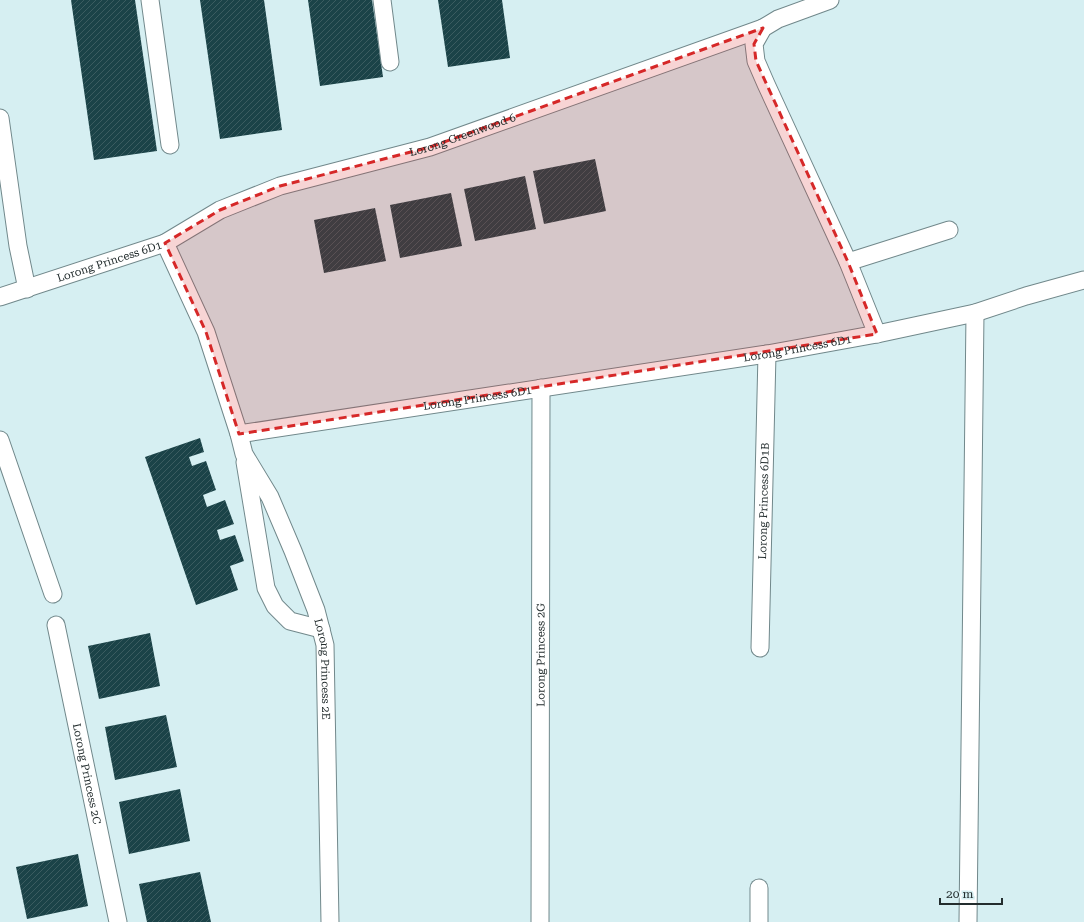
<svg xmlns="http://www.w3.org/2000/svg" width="1084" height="922" font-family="'Roboto Serif',serif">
  <defs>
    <pattern id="building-hatch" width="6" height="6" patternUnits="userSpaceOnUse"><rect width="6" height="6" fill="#1b4348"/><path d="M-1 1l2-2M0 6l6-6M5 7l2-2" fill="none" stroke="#3b5c60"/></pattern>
  </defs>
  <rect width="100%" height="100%" fill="#d6eff2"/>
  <g fill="url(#building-hatch)">
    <path d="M71 0H135L157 151 94 160Z"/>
    <path d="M200 0H264L282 130 220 139Z"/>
    <path d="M308 0H372L383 77 320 86Z"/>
    <path d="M438 0H502L510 58 448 67Z"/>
    <path d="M595 159 606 211 544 224 533 171Z"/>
    <path d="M525 176 536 229 475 241 464 189Z"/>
    <path d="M451 193 462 246 400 258 390 205Z"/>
    <path d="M375 208 386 261 324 273 314 220Z"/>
    <path d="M200 438 204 452 189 457 192 466 206 461 216 490 203 495 207 507 225 500 234 524 217 530 220 540 235 535 244 561 230 566 238 590 196 605 145 457Z"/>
    <path d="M150 633 160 686 99 699 88 646Z"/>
    <path d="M166 715 177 767 115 780 105 727Z"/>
    <path d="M180 789 190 841 129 854 119 802Z"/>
    <path d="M78 854 88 906 27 919 16 867Z"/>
    <path d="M200 872 211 922H147L139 884Z"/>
  </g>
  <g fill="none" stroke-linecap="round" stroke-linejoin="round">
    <defs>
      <g id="minor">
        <path d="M150 0 170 145"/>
        <path d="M382 0 390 62"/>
        <path d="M830 0 778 19 763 28 754 44 756 61 766 84 848 262 877 334"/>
        <path d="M0 118 18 246 27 289"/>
        <path id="s1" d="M165 243 206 332 239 434 244 454 270 497 293 551 316 610 325 645 330 922"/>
        <path d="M848 262 949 230"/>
        <path id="s2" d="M0 297 165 243 220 210 280 186 430 147 763 28"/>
        <path id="s3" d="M239 434 767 354 877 334 975 313 1026 296 1084 280"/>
        <path d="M0 440 53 594"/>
        <path d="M245 462 266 588 275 606 290 621 321 629"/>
        <path id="s4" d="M56 625 118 922"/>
        <path id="s5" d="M760 648 767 354"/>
        <path id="s6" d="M540 922 541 388"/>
        <path d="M759 922V888"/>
        <path d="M968 922 975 313"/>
      </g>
    </defs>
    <use href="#minor" stroke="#71888b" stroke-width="19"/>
    <use href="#minor" stroke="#fff" stroke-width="17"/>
  </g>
  <path fill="#d62828" fill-opacity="0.2" stroke="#d62828" stroke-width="3" stroke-dasharray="8 5" stroke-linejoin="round" d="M763 28 754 44 756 61 848 262 877 334 239 434 206 332 165 243 220 210 280 186 430 147Z"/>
  <g text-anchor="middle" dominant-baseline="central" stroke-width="4" stroke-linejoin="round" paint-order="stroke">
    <g font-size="11" fill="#232d2e" stroke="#d6eff2">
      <text stroke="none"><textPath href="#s2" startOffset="492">Lorong Greenwood 6</textPath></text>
      <text stroke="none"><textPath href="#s2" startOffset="115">Lorong Princess 6D1</textPath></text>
      <text stroke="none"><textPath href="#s3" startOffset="565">Lorong Princess 6D1</textPath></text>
      <text stroke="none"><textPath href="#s3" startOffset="241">Lorong Princess 6D1</textPath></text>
      <text stroke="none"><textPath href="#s5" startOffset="147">Lorong Princess 6D1B</textPath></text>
      <text stroke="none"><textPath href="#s6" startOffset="267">Lorong Princess 2G</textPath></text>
      <text stroke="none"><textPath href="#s1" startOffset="458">Lorong Princess 2E</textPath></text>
      <text stroke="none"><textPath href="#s4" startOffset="152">Lorong Princess 2C</textPath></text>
    </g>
  </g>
  <path d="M940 898v6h62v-6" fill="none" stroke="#232d2e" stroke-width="2"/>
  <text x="946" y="898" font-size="12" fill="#232d2e" stroke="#d6eff2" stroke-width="3" paint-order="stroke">20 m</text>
</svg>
